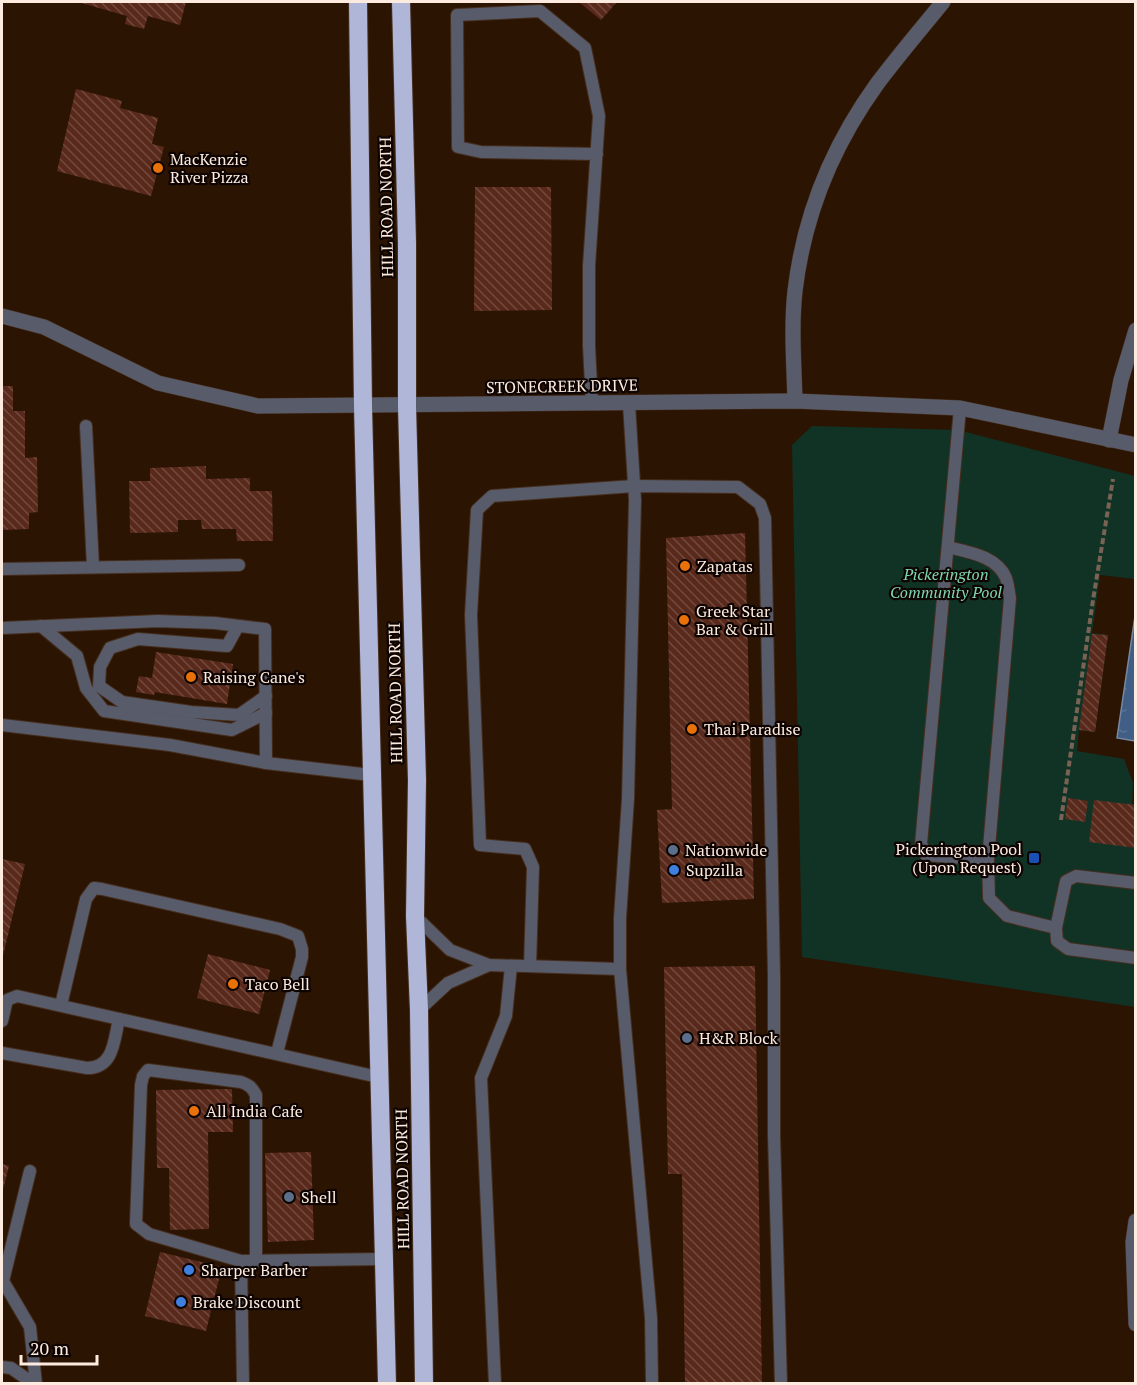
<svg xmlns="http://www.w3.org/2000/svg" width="1137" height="1385" font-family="'PT Serif',serif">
  <defs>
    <pattern id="water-ripples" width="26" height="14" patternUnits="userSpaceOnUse" patternTransform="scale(1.5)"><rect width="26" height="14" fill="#405e86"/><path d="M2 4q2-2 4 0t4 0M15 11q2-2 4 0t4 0" fill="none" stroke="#5c7597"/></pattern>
    <pattern id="building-back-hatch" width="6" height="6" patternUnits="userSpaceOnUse" patternTransform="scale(1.5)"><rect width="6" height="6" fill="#592a1c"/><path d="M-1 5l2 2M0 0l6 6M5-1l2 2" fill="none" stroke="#72493d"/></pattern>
  </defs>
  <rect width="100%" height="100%" fill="#2c1403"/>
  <path fill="#113325" d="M812 426 958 430 1135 476V579L1100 575 1092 633 1108 635 1095 732 1079 730 1077 751 1124 759 1133 783 1132 804 1136 805 1135 1007 802 957 792 445Z"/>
  <path fill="url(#water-ripples)" stroke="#7988a1" stroke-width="1.5" d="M1135 616 1136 741H1135L1117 738Z"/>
  <g fill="url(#building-back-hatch)">
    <path d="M78 2H186L180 25 148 16 144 29 125 24 127 16Z"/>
    <path d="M579 2H617L601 20Z"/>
    <path d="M76 89 122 101 120 108 158 118 152 144 164 147 151 196 57 171Z"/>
    <path d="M475 187H551L552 310 474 311Z"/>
    <path d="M2 386H13V411H25V458L37 457 38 512 29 513V529L2 530Z"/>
    <path d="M206 466V479L250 478V491H272L273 541H237L236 529H202L201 520H178V532L130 533 129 481H150V468Z"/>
    <path d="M745 533 754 899 662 903 657 810 672 809 666 538Z"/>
    <path d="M1092 634 1108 635 1095 732 1079 730Z"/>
    <path d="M156 652 233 664 227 704 155 692 154 695 136 692 139 676 152 678Z"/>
    <path d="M1068 798 1088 801 1085 822 1065 819Z"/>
    <path d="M1094 800 1136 805V848L1089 842Z"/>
    <path d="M2 859 25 864 2 960Z"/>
    <path d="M208 954 270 970 259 1014 197 998Z"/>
    <path d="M755 966 762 1384H685L682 1174H668L664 967Z"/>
    <path d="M232 1089 233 1132H208L209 1229 170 1230 169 1168H157L156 1090Z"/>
    <path d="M311 1152 314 1240 268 1242 265 1153Z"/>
    <path d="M2 1164 9 1166 2 1194Z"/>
    <path d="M160 1252 222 1267 206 1331 145 1316Z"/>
  </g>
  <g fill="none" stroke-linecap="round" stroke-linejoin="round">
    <defs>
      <g id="lane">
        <path d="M592 404 589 346V266L599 116 585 48 540 11 457 15 458 147 481 152 597 154"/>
        <path d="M629 404 635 500 628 799 620 918V969L651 1318 652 1384"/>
        <path d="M960 408 921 844 926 855 988 860"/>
        <path d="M86 426 93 567"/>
        <path d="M948 547C968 552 997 556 1006 578 1008 584 1009 592 1010 598L988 860 989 898 1007 916 1056 928"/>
        <path d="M2 569 239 565"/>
        <path d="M41 626 77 656 86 688 104 711 232 730 266 713"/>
        <path d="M238 626 227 646 138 639 110 648 100 667 99 686 122 702 191 712 239 715 266 696"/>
        <path d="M2 628 158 621 215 623 265 629 266 763"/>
        <path d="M2 725 170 745 266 763 371 775"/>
        <path d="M1136 883 1076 876 1066 881 1056 928 1057 941 1068 949 1136 958"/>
        <path d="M415 916 450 950 489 965 620 969"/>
        <path d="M530 966 533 867 525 849 480 845 471 615 477 510 492 496 634 486 738 487 760 504 765 518 774 976V1136L781 1384"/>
        <path d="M61 1005 86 899 94 888 102 889 280 929 298 936 302 949V957L277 1053"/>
        <path d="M419 1010 448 983 489 965"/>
        <path d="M2 1021 7 1000 17 996 378 1077"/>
        <path d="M2 1053 87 1068C114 1068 114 1040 119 1019"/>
        <path d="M30 1171 3 1281 30 1327 36 1384"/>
        <path d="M241 1261 149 1234 136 1224 141 1085 143 1076 148 1070 241 1082C249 1085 252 1087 256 1095V1260"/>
        <path d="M2 1367 11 1368 34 1384"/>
        <path d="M243 1384 241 1261 383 1259"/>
        <path d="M495 1384 481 1078 506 1016 511 966"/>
      </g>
      <g id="street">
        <path d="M2 316 44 327 158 383 258 406 795 401 960 408 1136 445"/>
        <path d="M795 401C794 364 791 327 795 291 804 215 833 145 877 84 898 56 921 29 943 2"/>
        <path d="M1109 440 1121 380 1136 330"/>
        <path d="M1136 1221 1133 1242 1136 1324"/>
      </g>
      <g id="highway">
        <path d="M358 2 363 406 387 1384"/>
        <path d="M401 2 407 243V406L417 780 415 916 419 1010 424 1384"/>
      </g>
    </defs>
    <use href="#lane" stroke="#452e1e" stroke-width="14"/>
    <use href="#street" stroke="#452e1e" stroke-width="16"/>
    <use href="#highway" stroke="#452e1e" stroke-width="20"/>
    <path stroke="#786354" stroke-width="4" stroke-dasharray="6 3" stroke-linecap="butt" d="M1061 820 1093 600 1113 479"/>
    <use href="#lane" stroke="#585b69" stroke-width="12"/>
    <use href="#street" stroke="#585b69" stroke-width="15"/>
    <use href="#highway" stroke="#afb6d7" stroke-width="18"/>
  </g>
  <g fill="#e8710a" stroke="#0d0401" stroke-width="2">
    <circle cx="158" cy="168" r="6"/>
    <circle cx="685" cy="566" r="6"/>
    <circle cx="684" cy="620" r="6"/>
    <circle cx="191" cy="677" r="6"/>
    <circle cx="692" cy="729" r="6"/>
    <circle cx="233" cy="984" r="6"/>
    <circle cx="194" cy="1111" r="6"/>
  </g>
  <g fill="#5c6f8a" stroke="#0d0401" stroke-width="2">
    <circle cx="673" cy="850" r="6"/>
    <circle cx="687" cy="1038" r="6"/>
    <circle cx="289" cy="1197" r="6"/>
  </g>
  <rect fill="#1a4fb4" stroke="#0d0401" stroke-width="2" x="1028" y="852" width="12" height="12" rx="3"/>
  <g fill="#3f7fe0" stroke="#0d0401" stroke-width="2">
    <circle cx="674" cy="870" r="6"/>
    <circle cx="189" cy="1270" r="6"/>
    <circle cx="181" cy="1302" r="6"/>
  </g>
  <g text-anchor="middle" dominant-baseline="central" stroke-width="4.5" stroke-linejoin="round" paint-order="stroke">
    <g font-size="16" fill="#fdebe0" stroke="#0d0401" text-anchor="start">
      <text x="170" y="159">MacKenzie<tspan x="170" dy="18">River Pizza</tspan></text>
      <text x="697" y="566">Zapatas</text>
      <text x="696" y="611">Greek Star<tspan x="696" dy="18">Bar &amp; Grill</tspan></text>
      <text x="203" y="677">Raising Cane's</text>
      <text x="704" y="729">Thai Paradise</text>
      <text x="1022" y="849" text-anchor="end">Pickerington Pool<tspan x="1022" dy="18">(Upon Request)</tspan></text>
      <text x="685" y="850">Nationwide</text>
      <text x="686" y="870">Supzilla</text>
      <text x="245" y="984">Taco Bell</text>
      <text x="699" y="1038">H&amp;R Block</text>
      <text x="206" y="1111">All India Cafe</text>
      <text x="301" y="1197">Shell</text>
      <text x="201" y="1270">Sharper Barber</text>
      <text x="193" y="1302">Brake Discount</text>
    </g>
    <g font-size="16" fill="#fdebe0" stroke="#0d0401">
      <text transform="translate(386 207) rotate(-91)">HILL ROAD NORTH</text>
      <text transform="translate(562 386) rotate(-1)">STONECREEK DRIVE</text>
      <text transform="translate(395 693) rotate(-91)">HILL ROAD NORTH</text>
      <text transform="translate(402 1179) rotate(-91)">HILL ROAD NORTH</text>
    </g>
    <g font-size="16" font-style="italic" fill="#7ed7b1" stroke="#0d0401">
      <text x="946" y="574">Pickerington<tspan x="946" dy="18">Community Pool</tspan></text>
    </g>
  </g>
  <rect width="1137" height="1385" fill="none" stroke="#fdebe0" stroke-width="6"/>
  <path d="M21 1355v9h76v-9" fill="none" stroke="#fdebe0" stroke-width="3"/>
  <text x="30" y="1355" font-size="18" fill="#fdebe0" stroke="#0d0401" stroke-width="4.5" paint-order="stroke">20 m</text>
</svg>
